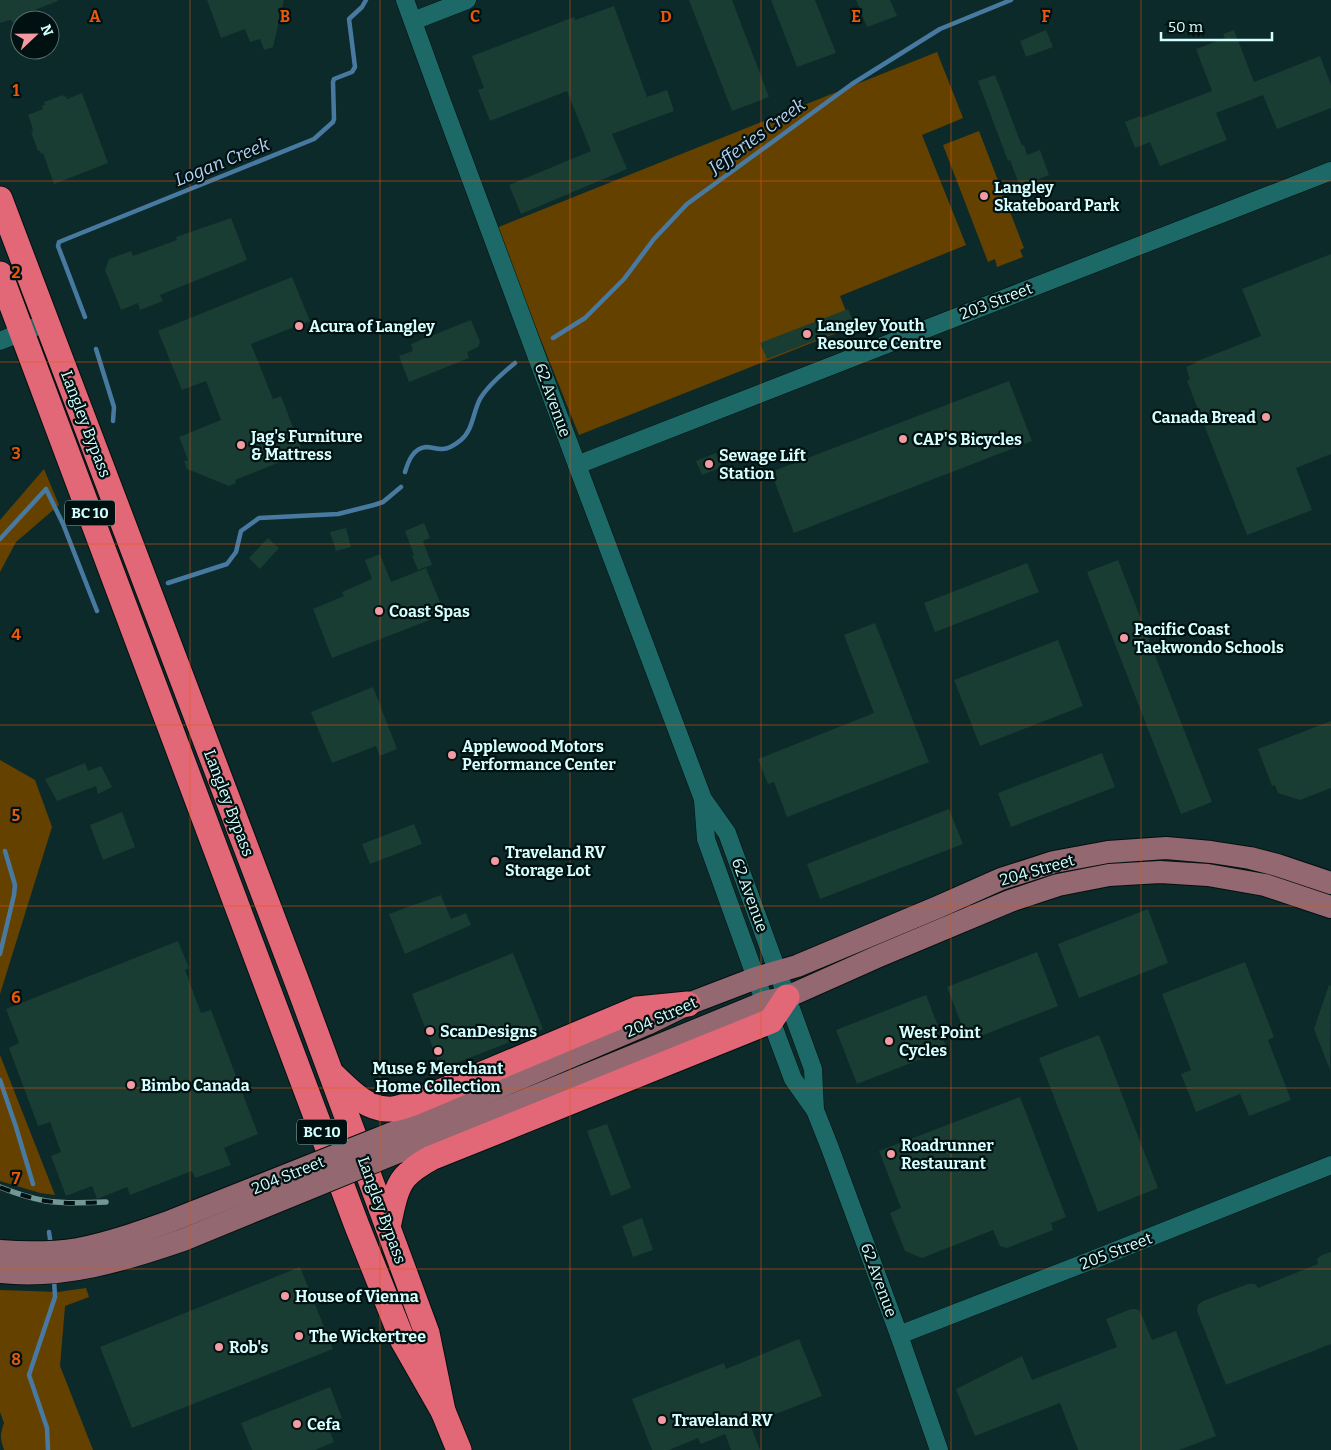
<svg xmlns="http://www.w3.org/2000/svg" width="1331" height="1450" font-family="Bitter,serif">
  <rect width="100%" height="100%" fill="#0c2a2a"/>
  <g fill="#654100">
    <path d="M937 52 963 118 922 135 966 245 840 296 852 327 579 435 496 228Z"/>
    <path d="M979 131 1024 248 1020 250 1023 257 997 267 995 259 988 262 943 145Z"/>
    <path d="M44 469 59 505 16 542 0 572V520Z"/>
    <path d="M0 760 35 780 52 827 0 994Z"/>
    <path d="M0 1055 55 1195 40 1193 0 1181Z"/>
    <path d="M86 1288 89 1297 65 1306 60 1366 93 1450H4C0 1438 0 1434 4 1423L0 1412V1290L58 1292Z"/>
  </g>
  <g fill="none" stroke-linecap="round" stroke-linejoin="round">
    <g stroke="#487aa1" stroke-width="4.5">
      <path d="M85 317 58 246 59 242 314 139 333 122 334 119 333 82 334 79 352 72 355 67 349 19 362 7 366 0"/>
      <path d="M553 338 585 318 624 279 654 239 687 204 852 84 940 29 1011 0"/>
      <path d="M96 349 114 407 113 421"/>
      <path d="M405 472C408 462 413 448 426 447 431 447 436 449 441 449 448 450 456 444 461 440 473 430 473 412 480 399 487 387 504 372 515 363"/>
      <path d="M0 539 46 489 63 524 97 611"/>
      <path d="M168 583 227 564 236 552 241 531 259 518 338 514 374 505 383 502 401 487"/>
      <path d="M0 954 14 895 15 885 5 851"/>
      <path d="M0 1080 16 1127 33 1184"/>
      <path d="M49 1232 51 1246"/>
      <path d="M48 1450 47 1428 29 1375 55 1297 54 1279"/>
    </g>
  </g>
  <g fill="#193c33">
    <path d="M0 0H57L58 1 27 13 24 15 25 18 13 23 11 20H9L0 23Z"/>
    <path d="M207 0H284L273 47 264 50 260 39 250 42 245 29 221 38Z"/>
    <path d="M689 0H732L769 97 732 111Z"/>
    <path d="M771 0H815L836 53 797 67Z"/>
    <path d="M856 0H890L897 16 867 27Z"/>
    <path d="M614 6 647 97 667 90 674 111 612 134 627 169 521 214 509 185 591 151 567 91 490 121 478 90 484 88 472 56 574 17 575 20Z"/>
    <path d="M1046 30 1053 47 1026 57 1020 41Z"/>
    <path d="M1234 30 1254 82 1320 56 1331 85V108L1277 129 1263 95 1216 113 1227 140 1160 166 1150 142 1135 148 1125 122 1140 116 1141 118 1212 91 1196 49 1225 38 1223 34Z"/>
    <path d="M995 75 1022 146 1024 145 1027 155 1040 150 1049 175 1020 187 1010 160 1008 161 978 81Z"/>
    <path d="M82 93 108 163 54 184 43 153 41 154 40 151H38L31 132H33L32 129H33L28 115 43 109 42 106 45 105 44 102 63 95 64 97 66 96 67 99Z"/>
    <path d="M231 218 247 260 160 295 163 301 140 310 138 303 121 310 105 270 109 259 131 251 133 256 177 240 176 237Z"/>
    <path d="M1331 254V454L1296 468 1312 510 1247 535 1187 381 1190 379 1186 367 1196 363 1195 362 1261 336 1242 289Z"/>
    <path d="M292 277 310 321 251 344 273 399 281 396 303 453 235 480 236 483 229 486 187 469 184 461 188 460 179 437 221 420 206 381 182 390 158 331Z"/>
    <path d="M848 309 855 325 767 359 760 343Z"/>
    <path d="M471 320 480 342 478 347 467 352 469 358 409 382 399 356 413 351 411 344Z"/>
    <path d="M1009 381 1032 441 794 533 771 472Z"/>
    <path d="M716 453 722 467 702 475 696 461Z"/>
    <path d="M424 523 430 538 423 541 432 565 418 570 412 556 414 555 405 531Z"/>
    <path d="M346 528 351 547 336 551 330 532Z"/>
    <path d="M268 538 279 548 260 569 249 558Z"/>
    <path d="M380 554 391 582 426 568 445 614 332 658 313 609 344 596 342 592 372 579 365 560Z"/>
    <path d="M1118 560 1212 802 1181 814 1087 572Z"/>
    <path d="M1027 563 1039 592 935 632 924 603Z"/>
    <path d="M875 623 929 762 787 817 774 782 768 784 758 759 874 713 844 635Z"/>
    <path d="M1058 640 1083 706 980 746 954 680Z"/>
    <path d="M373 687 397 749 380 756 376 746 332 763 311 712Z"/>
    <path d="M1331 721V788L1300 800 1278 793 1275 785 1272 786 1258 749Z"/>
    <path d="M1102 753 1115 787 1011 827 998 793Z"/>
    <path d="M85 763 88 771 101 766 112 787 98 794 96 786 57 801 45 779Z"/>
    <path d="M949 809 963 844 820 899 807 864Z"/>
    <path d="M122 812 135 847 103 860 90 825Z"/>
    <path d="M414 824 422 844 370 864 362 844Z"/>
    <path d="M441 895 451 919 466 913 471 925 405 954 389 914Z"/>
    <path d="M1148 909 1168 963 1079 998 1058 944Z"/>
    <path d="M178 941 189 968 185 970 201 1013 211 1010 258 1134 224 1148 231 1165 195 1178 192 1171 130 1195 127 1187 97 1199 92 1186 66 1196 51 1156 61 1152 50 1122 38 1126 9 1048 19 1043 6 1009Z"/>
    <path d="M1037 952 1058 1006 968 1041 947 987Z"/>
    <path d="M513 953 543 1029 441 1069 412 994Z"/>
    <path d="M1245 962 1274 1037 1268 1040 1291 1100 1249 1116 1240 1094 1196 1112 1181 1074 1191 1070 1162 994Z"/>
    <path d="M1329 985 1331 986 1330 1070 1314 1029Z"/>
    <path d="M926 995 947 1049 857 1084 836 1030Z"/>
    <path d="M1099 1035 1158 1188 1098 1212 1039 1058Z"/>
    <path d="M1020 1097 1066 1217 1051 1223 1053 1230 1007 1248 1000 1246 993 1230 922 1258 905 1251 890 1213 901 1208 879 1151Z"/>
    <path d="M607 1124 631 1188 611 1196 587 1131Z"/>
    <path d="M642 1218 653 1250 633 1257 622 1226Z"/>
    <path d="M1331 1252V1344L1226 1385 1197 1311 1198 1305 1203 1301 1248 1284H1255L1258 1288 1318 1264 1317 1259 1322 1255Z"/>
    <path d="M300 1267 333 1349 132 1428 100 1347Z"/>
    <path d="M1131 1309H1136L1140 1311 1152 1340 1176 1331 1216 1436 1179 1450H1078L1060 1403 975 1436 956 1389 1022 1356 1032 1380 1117 1347 1106 1319Z"/>
    <path d="M799 1339 822 1396 750 1424 760 1450H731L725 1434 701 1444 698 1438 669 1450H652L632 1399 724 1363 726 1369Z"/>
    <path d="M330 1387 342 1418 327 1424 334 1442 315 1450H252L241 1423Z"/>
  </g>
  <g fill="none" stroke-linecap="round" stroke-linejoin="round">
    <defs>
      <g id="minor">
        <path d="M405 0 441 99 577 465 703 799 727 833 813 1069 815 1110"/>
        <path d="M413 21 467 0"/>
        <path d="M0 341 48 322"/>
        <path d="M577 465 1331 171"/>
        <path d="M703 800 706 839 778 1039 793 1079 815 1110 830 1148 899 1335 939 1450"/>
        <path d="M899 1335 1095 1259 1331 1165"/>
      </g>
      <g id="major">
        <path d="M390 1134 647 1024 688 1004 756 978 797 966 938 907 1001 879 1054 862 1108 852 1166 848 1211 852 1250 858 1277 865 1331 883"/>
        <path d="M398 1152 765 1002 787 997 879 956 1010 901 1058 885 1109 875 1160 872 1208 875 1265 885 1331 907"/>
      </g>
      <g id="highway">
        <path d="M0 199 299 987 427 1333 443 1411"/>
        <path d="M0 274 357 1226 403 1341 443 1411 459 1450"/>
        <path d="M334 1076C349 1090 365 1108 387 1109 395 1110 404 1106 411 1104L637 1009 688 1004"/>
        <path d="M388 1227C392 1211 394 1190 405 1177 412 1169 422 1163 431 1158L771 1021 787 997"/>
      </g>
    </defs>
    <use href="#minor" stroke="#051010" stroke-width="19"/>
    <use href="#major" stroke="#051010" stroke-width="24"/>
    <use href="#highway" stroke="#051010" stroke-width="27"/>
    <use href="#minor" stroke="#1d6968" stroke-width="18"/>
    <use href="#major" stroke="#936871" stroke-width="22"/>
    <use href="#highway" stroke="#e26777" stroke-width="25"/>
    <defs>
      <path id="rail" d="M0 1187C15 1193 30 1198 46 1201 66 1204 86 1203 106 1202"/>
    </defs>
    <use href="#rail" stroke="#729796" stroke-width="5.5"/>
    <use href="#rail" stroke="#011111" stroke-width="4" stroke-dasharray="11" stroke-linecap="butt"/>
    <defs>
      <g id="major-bridge">
        <path d="M0 1251C25 1253 52 1253 78 1249 109 1243 140 1232 171 1221L390 1134"/>
        <path d="M0 1272C63 1279 125 1260 183 1240L398 1152"/>
      </g>
    </defs>
    <use href="#major-bridge" stroke="#051010" stroke-width="24" stroke-linecap="butt"/>
    <use href="#major-bridge" stroke="#936871" stroke-width="22"/>
  </g>
  <path fill="none" stroke="#e8590c" stroke-width="1" stroke-opacity="0.55" d="M190 0V1450M380 0V1450M570 0V1450M761 0V1450M951 0V1450M1141 0V1450M0 181H1331M0 362H1331M0 544H1331M0 725H1331M0 906H1331M0 1088H1331M0 1269H1331"/>
  <g fill="#f49aa2" stroke="#011111" stroke-width="2">
    <circle cx="984" cy="196" r="5"/>
    <circle cx="299" cy="326" r="5"/>
    <circle cx="807" cy="334" r="5"/>
    <circle cx="1266" cy="417" r="5"/>
    <circle cx="903" cy="439" r="5"/>
    <circle cx="241" cy="445" r="5"/>
    <circle cx="709" cy="464" r="5"/>
    <circle cx="379" cy="611" r="5"/>
    <circle cx="1124" cy="638" r="5"/>
    <circle cx="452" cy="755" r="5"/>
    <circle cx="495" cy="861" r="5"/>
    <circle cx="430" cy="1031" r="5"/>
    <circle cx="889" cy="1041" r="5"/>
    <circle cx="438" cy="1051" r="5"/>
    <circle cx="131" cy="1085" r="5"/>
    <circle cx="891" cy="1154" r="5"/>
    <circle cx="285" cy="1296" r="5"/>
    <circle cx="299" cy="1336" r="5"/>
    <circle cx="219" cy="1347" r="5"/>
    <circle cx="662" cy="1420" r="5"/>
    <circle cx="297" cy="1424" r="5"/>
  </g>
  <g text-anchor="middle" dominant-baseline="central" stroke-width="4.5" stroke-linejoin="round" paint-order="stroke">
    <g fill="#011111" stroke="#95b8b7" stroke-width="1">
      <rect x="65" y="500.5" width="50" height="25" rx="4"/>
      <rect x="297" y="1119.5" width="50" height="25" rx="4"/>
    </g>
    <g font-size="15" font-weight="bold" fill="#d4fffe">
      <text x="90" y="513">BC 10</text>
      <text x="322" y="1132">BC 10</text>
    </g>
    <g font-size="16" font-weight="bold" fill="#d4fffe" stroke="#011111" text-anchor="start">
      <text x="994" y="187">Langley<tspan x="994" dy="18">Skateboard Park</tspan></text>
      <text x="817" y="325">Langley Youth<tspan x="817" dy="18">Resource Centre</tspan></text>
      <text x="309" y="326">Acura of Langley</text>
      <text x="1256" y="417" text-anchor="end">Canada Bread</text>
      <text x="251" y="436">Jag's Furniture<tspan x="251" dy="18">&amp; Mattress</tspan></text>
      <text x="913" y="439">CAP'S Bicycles</text>
      <text x="719" y="455">Sewage Lift<tspan x="719" dy="18">Station</tspan></text>
      <text x="389" y="611">Coast Spas</text>
      <text x="1134" y="629">Pacific Coast<tspan x="1134" dy="18">Taekwondo Schools</tspan></text>
      <text x="462" y="746">Applewood Motors<tspan x="462" dy="18">Performance Center</tspan></text>
      <text x="505" y="852">Traveland RV<tspan x="505" dy="18">Storage Lot</tspan></text>
      <text x="440" y="1031">ScanDesigns</text>
      <text x="899" y="1032">West Point<tspan x="899" dy="18">Cycles</tspan></text>
      <text x="438" y="1068" text-anchor="middle">Muse &amp; Merchant<tspan x="438" dy="18">Home Collection</tspan></text>
      <text x="141" y="1085">Bimbo Canada</text>
      <text x="901" y="1145">Roadrunner<tspan x="901" dy="18">Restaurant</tspan></text>
      <text x="295" y="1296">House of Vienna</text>
      <text x="309" y="1336">The Wickertree</text>
      <text x="229" y="1347">Rob's</text>
      <text x="672" y="1420">Traveland RV</text>
      <text x="307" y="1424">Cefa</text>
    </g>
    <g font-size="16" fill="#d4fffe" stroke="#011111">
      <text transform="translate(996 301) rotate(-21)">203 Street</text>
      <text transform="translate(553 400) rotate(70)">62 Avenue</text>
      <text transform="translate(86 424) rotate(69)">Langley Bypass</text>
      <text transform="translate(229 803) rotate(69)">Langley Bypass</text>
      <text transform="translate(1037 870) rotate(-16)">204 Street</text>
      <text transform="translate(750 895) rotate(70)">62 Avenue</text>
      <text transform="translate(661 1017) rotate(-24)">204 Street</text>
      <text transform="translate(288 1175) rotate(-22)">204 Street</text>
      <text transform="translate(382 1210) rotate(70)">Langley Bypass</text>
      <text transform="translate(1116 1251) rotate(-21)">205 Street</text>
      <text transform="translate(879 1280) rotate(70)">62 Avenue</text>
    </g>
    <g font-size="18" font-style="italic" fill="#b8d3f5" stroke="#011111">
      <text transform="translate(757 136) rotate(-36)">Jefferies Creek</text>
      <text transform="translate(222 162) rotate(-22)">Logan Creek</text>
    </g>
  </g>
  <g font-size="16" text-anchor="middle" font-weight="bold" fill="#e8590c" stroke="#011111" stroke-width="4.5" stroke-linejoin="round" paint-order="stroke">
    <text x="95" y="22">A</text>
    <text x="285" y="22">B</text>
    <text x="475" y="22">C</text>
    <text x="666" y="22">D</text>
    <text x="856" y="22">E</text>
    <text x="1046" y="22">F</text>
    <text x="16" y="96">1</text>
    <text x="16" y="278">2</text>
    <text x="16" y="459">3</text>
    <text x="16" y="640">4</text>
    <text x="16" y="821">5</text>
    <text x="16" y="1003">6</text>
    <text x="16" y="1184">7</text>
    <text x="16" y="1365">8</text>
  </g>
  <g transform="translate(35 35) rotate(68)"><circle r="24" fill="#011111" stroke="#557070"/>
  <path d="M0-4L9 19L0 12L-9 19Z" fill="#f49aa2"/>
  <text y="-8" font-size="14" font-weight="bold" text-anchor="middle" fill="#d4fffe">N</text>
  </g>
  <path d="M1161 32v8h111v-8" fill="none" stroke="#d4fffe" stroke-width="2.5"/>
  <text x="1168" y="32" font-size="15" fill="#d4fffe" stroke="#011111" stroke-width="4" paint-order="stroke">50 m</text>
</svg>
